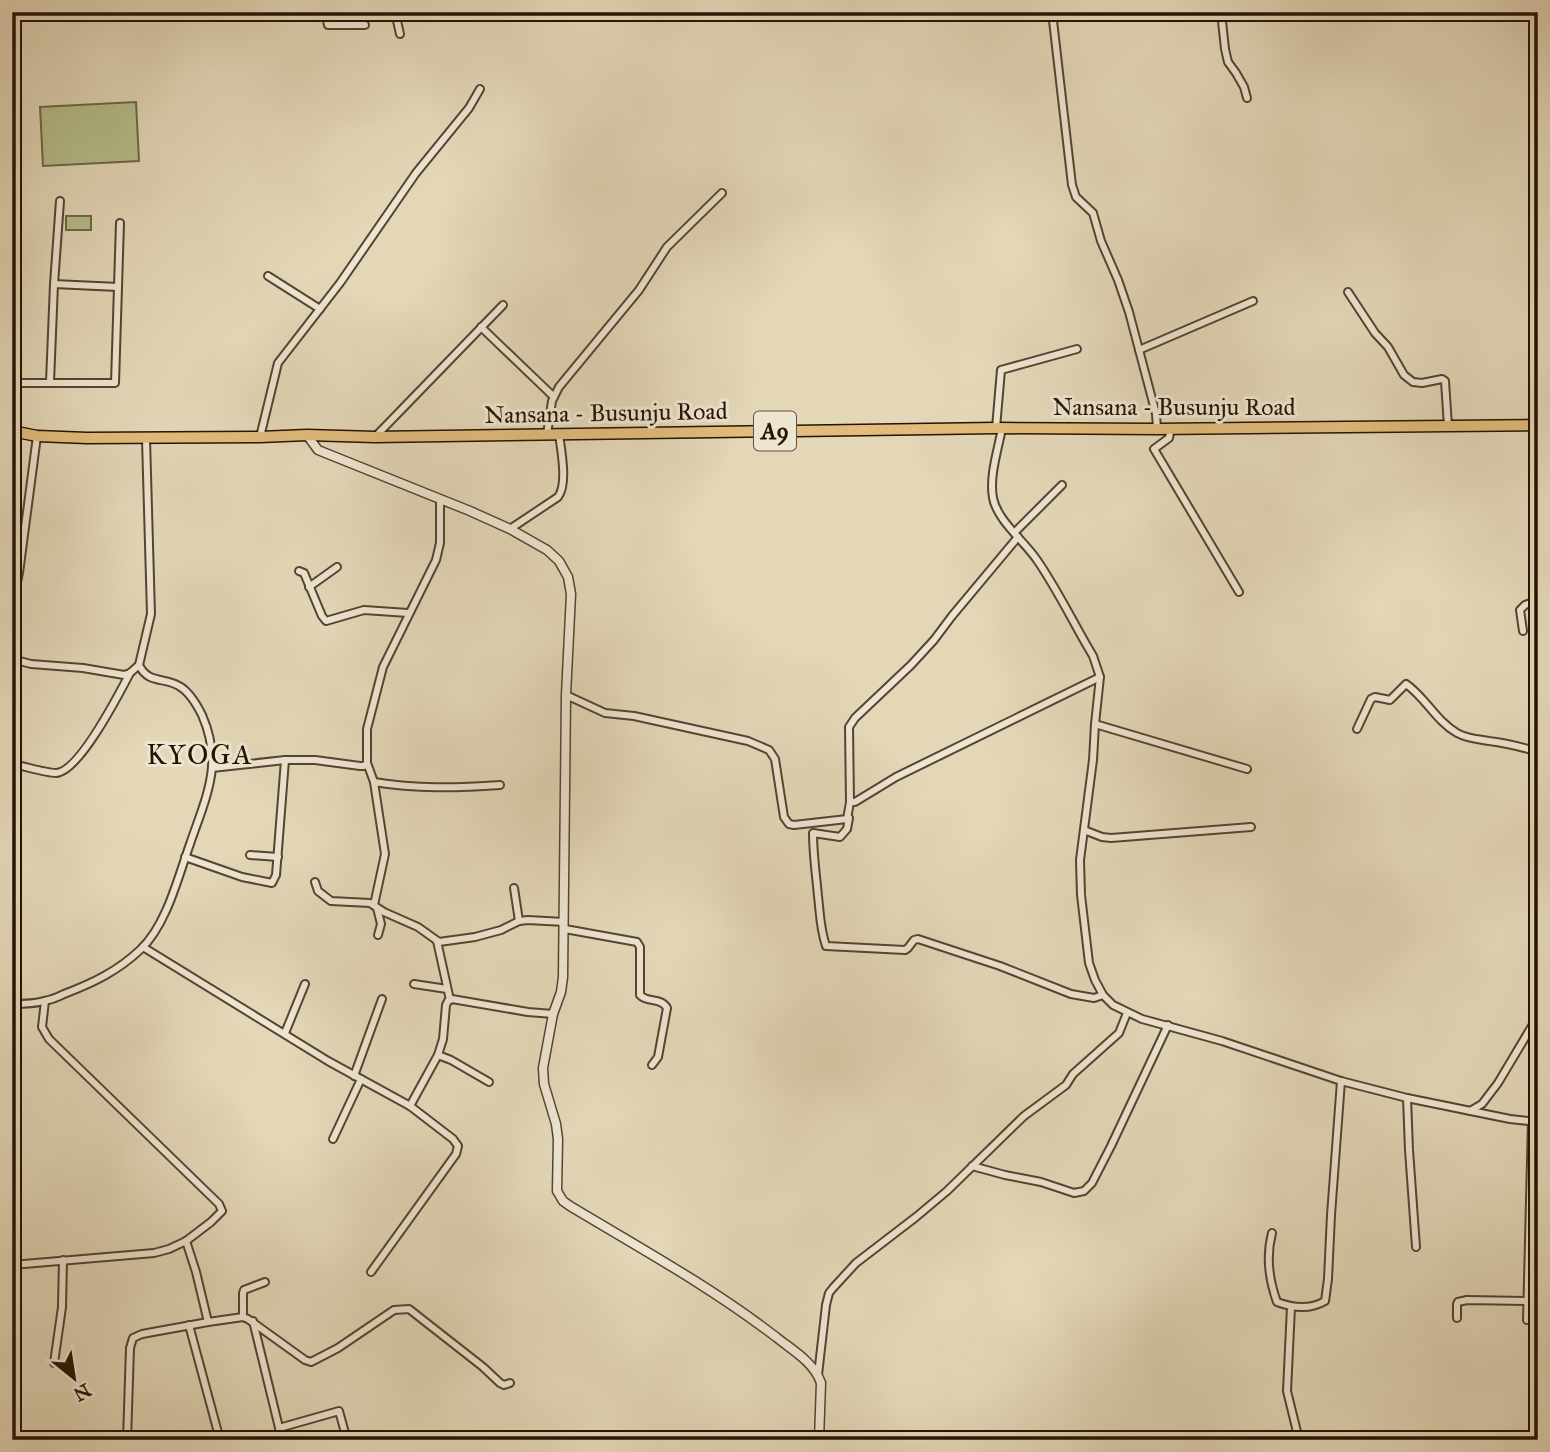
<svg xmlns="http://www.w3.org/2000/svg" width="1550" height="1452" font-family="'IM FELL Great Primer',serif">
  <rect width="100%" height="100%" fill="#e3d7b8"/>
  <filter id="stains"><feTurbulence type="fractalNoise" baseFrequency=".00286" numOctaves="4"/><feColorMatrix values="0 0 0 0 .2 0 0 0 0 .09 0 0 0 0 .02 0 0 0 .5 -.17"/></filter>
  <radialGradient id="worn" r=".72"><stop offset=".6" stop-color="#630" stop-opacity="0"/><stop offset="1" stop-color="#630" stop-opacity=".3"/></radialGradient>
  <g fill="#b5be8d" stroke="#6d6848" stroke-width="2">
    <path d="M136 102 139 161 43 166 40 107Z"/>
    <rect x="66" y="216" width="25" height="14"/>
  </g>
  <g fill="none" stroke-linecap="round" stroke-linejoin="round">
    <defs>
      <g id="minor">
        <path d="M325 12 328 25H365"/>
        <path d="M395 12 400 34"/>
        <path d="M1052 12 1072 185 1076 197 1093 213 1101 241 1118 280 1129 312 1156 414 1157 429"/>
        <path d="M1221 12 1225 49 1228 62 1236 73 1244 87 1247 98"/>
        <path d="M268 276 320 309"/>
        <path d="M54 284 118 287"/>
        <path d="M1348 292 1375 333 1388 347 1404 375 1413 382 1422 383 1442 379 1445 381 1448 426"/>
        <path d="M481 327 554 397"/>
        <path d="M1139 350 1253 301"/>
        <path d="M50 382 54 284 60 201"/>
        <path d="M12 383H115L120 223"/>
        <path d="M996 428 1001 370 1077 349"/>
        <path d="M1002 428C998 450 989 476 993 498 997 520 1024 541 1037 560 1055 586 1070 616 1086 644L1093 656 1100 677 1095 724 1093 760 1080 860 1081 895 1089 963 1095 980 1103 995 1113 1005 1142 1019 1222 1041 1341 1081 1407 1098 1510 1119 1538 1122"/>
        <path d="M1171 428 1169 438 1154 449 1239 592"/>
        <path d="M547 434 552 401 559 387 639 290 667 247 722 193"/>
        <path d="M260 437 278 363 340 283 416 173 469 108 480 89"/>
        <path d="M375 437 503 305"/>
        <path d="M510 529 558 497C568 484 561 450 559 434"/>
        <path d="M1015 532 1062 485"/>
        <path d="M299 571 304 573 322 616 326 621 364 610 408 613"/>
        <path d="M309 587 337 567"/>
        <path d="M12 606 19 573 37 436"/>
        <path d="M1523 631 1520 610 1525 605 1538 600"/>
        <path d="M12 659 31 664 83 668 124 675 130 673 139 665"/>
        <path d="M566 695 605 713 634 716 748 741 769 750 775 759 784 817 789 824 794 825 847 819 850 802H855L896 777 1100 677"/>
        <path d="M1095 724 1247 769"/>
        <path d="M1357 729 1371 699 1375 697 1390 700 1406 684C1425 697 1436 721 1457 733 1468 739 1478 739 1489 741 1506 743 1522 747 1538 752"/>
        <path d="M367 763 374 782 385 854 374 905"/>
        <path d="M12 764C24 766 45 773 56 773 79 772 119 694 130 673"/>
        <path d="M212 768 285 760H315L360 766H364L367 763V729L383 667 436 560 440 543V500"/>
        <path d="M374 782C416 789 457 788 500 785"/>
        <path d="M850 802 849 727 855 718 911 665 934 640 952 616 1018 537"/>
        <path d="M849 818 847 829 840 837 813 833C813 854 816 874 818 896 820 913 820 929 826 946L905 950 908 948 914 940 918 939 1000 966 1071 994 1094 998 1103 995"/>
        <path d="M1084 830 1102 837 1111 838 1251 827"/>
        <path d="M250 855 278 857"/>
        <path d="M185 857 242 877 272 883 276 875 285 760"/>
        <path d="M315 882 318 891 331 901 370 903 384 912 418 927 439 942 475 937 501 930 519 921 528 920 564 922"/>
        <path d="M514 888 519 921"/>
        <path d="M377 908 381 924 378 935"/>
        <path d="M565 929 637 942 640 947V995C647 1003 661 997 667 1008L658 1057 652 1065"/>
        <path d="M437 941 450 1000"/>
        <path d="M143 947 328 1061 410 1106 438 1055 443 1039 446 1005 448 1001 452 999 528 1012 553 1014"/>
        <path d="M414 984 447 989"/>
        <path d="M45 1001 42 1027 49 1039 219 1204 222 1211 211 1222 186 1241 196 1272 208 1322 243 1317 248 1319 305 1360 311 1362 338 1348 394 1310 409 1309 483 1367 500 1383 504 1385 510 1383"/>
        <path d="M12 1004C23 1004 34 1004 44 1001 51 1000 58 997 64 994 93 983 118 971 141 949 167 924 178 877 190 844 198 820 210 793 212 767 213 750 209 731 202 715 197 705 190 692 179 686 164 677 148 684 139 665L151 614 146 439"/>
        <path d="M285 1033 305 984"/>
        <path d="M438 1055 451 1060 489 1082"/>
        <path d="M354 1076 382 999"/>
        <path d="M1407 1098 1409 1150 1416 1247"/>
        <path d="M1470 1111 1482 1104 1498 1083 1538 1016"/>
        <path d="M333 1139 361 1079"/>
        <path d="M972 1166 1005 1175 1041 1182 1074 1193 1084 1191 1092 1183 1111 1146 1168 1025"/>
        <path d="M1272 1233C1266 1256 1269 1280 1277 1302 1293 1308 1310 1310 1325 1301L1328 1279 1331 1215 1341 1081"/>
        <path d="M12 1265 154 1253 169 1249 186 1241"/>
        <path d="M371 1272 456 1154 458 1146 453 1139 410 1106"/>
        <path d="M1291 1307 1287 1391 1299 1440"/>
        <path d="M243 1317V1293L244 1290 265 1282"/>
        <path d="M1457 1318V1304L1458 1302 1467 1300 1528 1301"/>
        <path d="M1527 1320 1532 1121"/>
        <path d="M253 1321 282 1440"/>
        <path d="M189 1325 220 1440"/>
        <path d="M54 1363 62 1307 63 1260"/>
        <path d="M818 1375 826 1305 829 1293 833 1288 856 1263 916 1217 947 1191 1024 1116 1066 1085 1073 1074 1119 1033 1127 1013"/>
        <path d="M279 1428 339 1411 347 1440"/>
        <path d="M127 1440 130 1348 133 1338 142 1334 208 1322"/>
      </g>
      <path id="tertiary" d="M307 435 318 450 470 511 510 529 547 550 559 561 568 577 571 594 566 695 563 977 561 992 553 1014 543 1068 544 1084 556 1124 558 1139 557 1191 563 1201 570 1206C640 1248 711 1287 776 1337 792 1350 814 1362 821 1383L819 1440"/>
      <path id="primary" d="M12 431 37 436 87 438 260 437 307 435 375 437 996 428 1157 429 1538 425"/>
    </defs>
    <use href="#minor" stroke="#544430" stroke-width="10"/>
    <use href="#tertiary" stroke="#544430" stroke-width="11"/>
    <use href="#primary" stroke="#251303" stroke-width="13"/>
    <use href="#minor" stroke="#ede5d1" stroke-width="6"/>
    <use href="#tertiary" stroke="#ede5d1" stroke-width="8"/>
    <use href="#primary" stroke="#e2bc7c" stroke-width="10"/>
  </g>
  <g text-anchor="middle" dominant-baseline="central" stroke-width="6" stroke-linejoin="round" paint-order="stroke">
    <rect fill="#ede5d1" stroke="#615241" stroke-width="2" x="754" y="411.5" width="42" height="39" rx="5"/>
    <g font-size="23" font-weight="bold" fill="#251303">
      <text x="775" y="431">A9</text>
    </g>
    <g font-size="24" fill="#251303" stroke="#ede5d1">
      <text x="1174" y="407">Nansana - Busunju Road</text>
      <text transform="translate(606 413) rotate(-1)">Nansana - Busunju Road</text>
    </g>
    <g font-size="28" letter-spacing="2" fill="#251303" stroke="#ede5d1">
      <text x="200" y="754">KYOGA</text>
    </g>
  </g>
  <rect width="1550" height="1452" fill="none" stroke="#e3d7b8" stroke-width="42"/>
  <rect x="14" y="14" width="1522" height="1424" fill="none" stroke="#251303" stroke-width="3.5"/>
  <rect x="21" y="21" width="1508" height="1410" fill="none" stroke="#251303" stroke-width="2"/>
  <g transform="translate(74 1378) rotate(150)" stroke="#ede5d1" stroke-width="5" paint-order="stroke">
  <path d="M0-5L12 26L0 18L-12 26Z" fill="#251303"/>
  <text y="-10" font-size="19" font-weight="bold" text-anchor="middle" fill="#251303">N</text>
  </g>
  <rect width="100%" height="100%" filter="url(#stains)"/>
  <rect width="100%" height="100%" fill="url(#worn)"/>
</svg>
